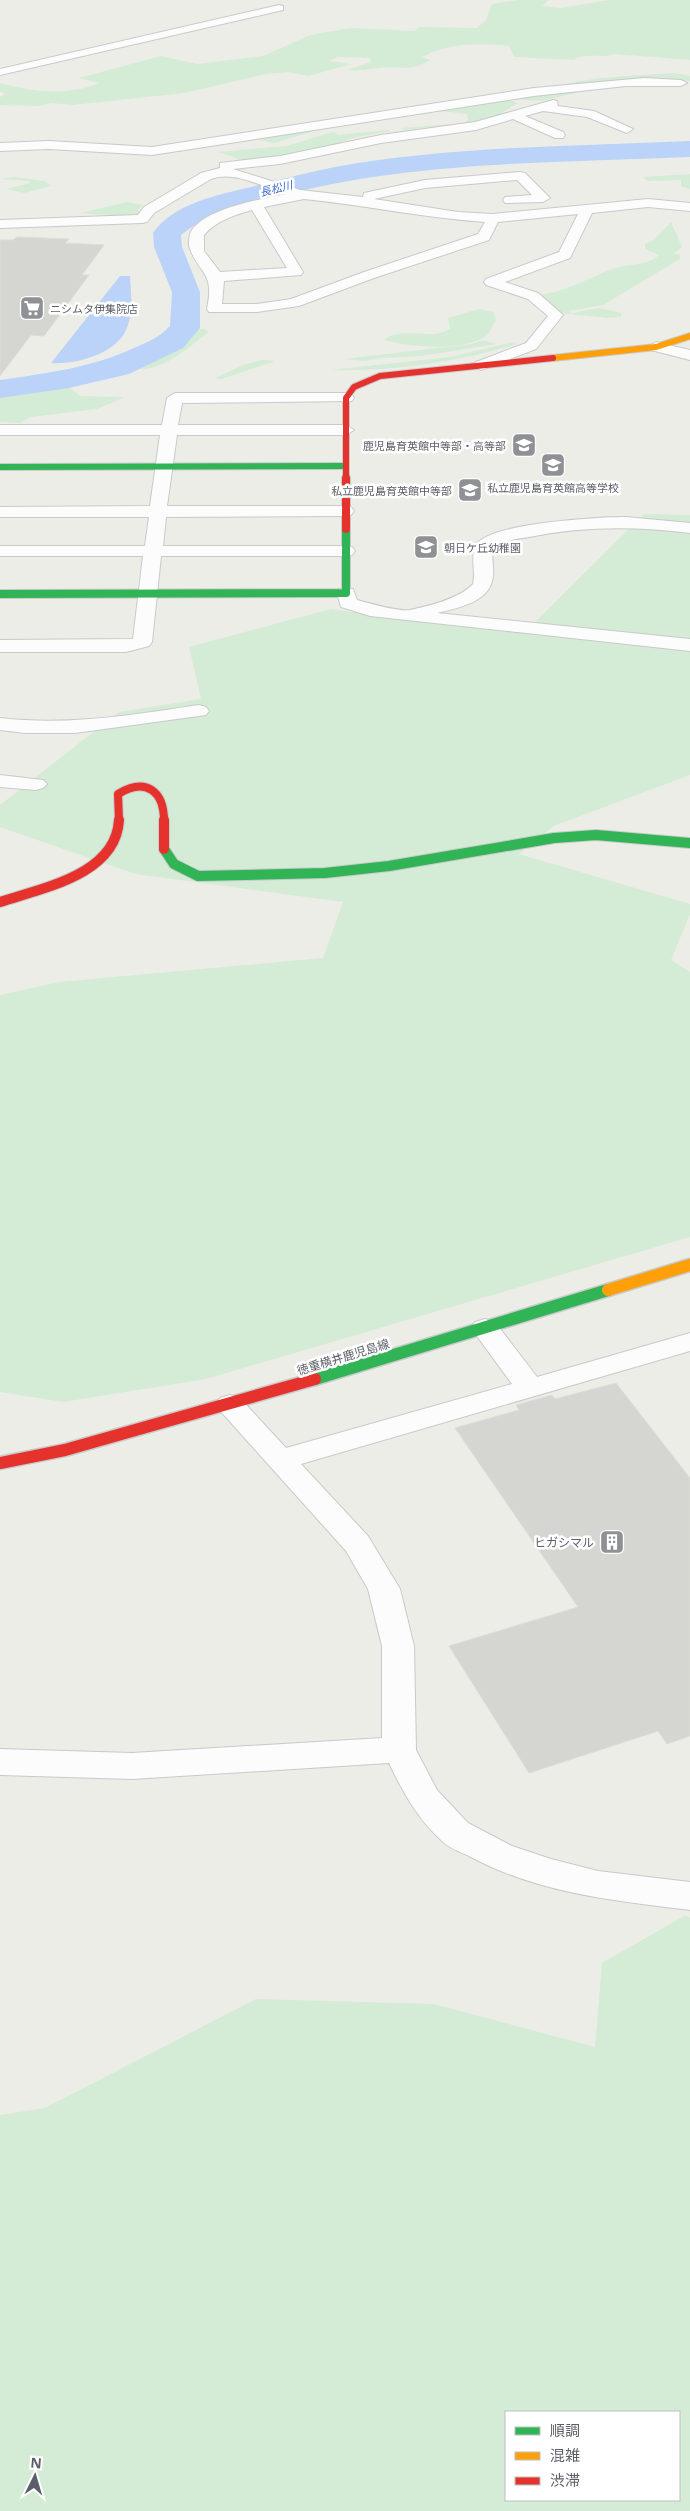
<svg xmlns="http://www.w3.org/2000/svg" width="690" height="2511" font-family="'Noto Sans','Noto Sans JP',sans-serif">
  <rect width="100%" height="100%" fill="#edede8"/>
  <g fill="#d4ebd6" fill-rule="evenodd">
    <path d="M518 0H549L542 6 561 8 609 0H690V60L615 54C602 59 585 52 574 60L514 57 509 46C479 43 449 42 422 57L430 60C412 72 399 66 379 68 367 69 359 72 347 70L371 62 370 58 338 57 329 61 352 64 308 76 288 72 266 74 184 93 73 105 51 103 40 106 0 105V97L5 94 0 91V83C32 92 69 96 99 83L79 78 161 56 197 64 263 56 310 35 350 28 415 31 420 27 477 28 486 20 492 4Z"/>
    <path d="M675 73 690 76V81L544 90C586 76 632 76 675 73Z"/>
    <path d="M598 88 541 101 513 99 546 93Z"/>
    <path d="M508 100 518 103 490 120 405 130 401 128 463 123 468 120 467 114 441 111Z"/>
    <path d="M338 124 274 143 248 137Z"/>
    <path d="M387 130 391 131 352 138 313 152 249 162 217 152 287 146 332 132 337 133V135Z"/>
    <path d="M690 174V189L681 186V180L648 181 643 177Z"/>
    <path d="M14 177 44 181 51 186 24 193 7 189 30 183 29 181 0 179Z"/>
    <path d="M127 202 144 205 137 210 142 212 138 217 80 213Z"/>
    <path d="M671 222 682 247 674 253 680 255V259L603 305 569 311 572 313 599 308 621 313V317L607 318 562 313 539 295C571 291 590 276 619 267 632 264 649 265 659 255L645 249V244L654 240Z"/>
    <path d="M479 309 493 312 496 320C493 325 490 333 486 336 463 352 409 347 384 340 395 329 420 335 434 334 440 334 445 331 450 329L448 318Z"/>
    <path d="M191 329H205L209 332C190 346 166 369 141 369L139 367C157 357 180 347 191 329Z"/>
    <path d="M483 340 496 344 422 356 382 358 365 361 344 359 472 344Z"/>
    <path d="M513 342 517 344C457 362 394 372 330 370L450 357Z"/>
    <path d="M262 360 275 361 222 379 215 378 246 364Z"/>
    <path d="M68 386 80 396 125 397 97 409 30 417 20 423 0 422V392Z"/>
    <path d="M644 514 690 515V775L554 826 519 854 690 904V914L671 960 690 972V1237L206 1379 63 1402 0 1392V995L59 982 323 958 343 902 135 874 0 827V805L119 712 201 699 189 647 331 609 434 624 524 633Z"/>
    <path d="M686 1915 690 1918V2511H0V2115L45 2108 256 1999 434 2004 595 2047 602 1963ZM506 2412H679V2500H506Z"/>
  </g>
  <path fill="#bbd3f8" d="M120 276H130C131 293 134 314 126 330 116 354 75 365 51 363Z"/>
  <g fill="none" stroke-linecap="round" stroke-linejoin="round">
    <path fill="#bbd3f8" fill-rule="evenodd" d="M690 141V157C550 163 408 161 271 198 239 206 207 214 181 235L182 247 200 292V328L183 348 129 374 69 388 0 398V380C47 373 91 368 134 348 148 342 160 337 170 326L172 292 154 247 153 233C174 203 218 195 251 187 286 178 321 169 358 163 467 146 579 146 690 141Z"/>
  </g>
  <g fill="#d5d5d2" stroke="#dddcd6">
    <path d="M17 237 69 239 65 243 104 245 82 275H89L44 336 31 335 0 376V240H13Z"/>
    <path d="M616 1383 690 1478V1736L667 1744 658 1731 529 1773 449 1646 578 1607 455 1428 519 1410 516 1405 552 1395 555 1399Z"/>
  </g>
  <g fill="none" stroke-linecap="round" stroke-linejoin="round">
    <defs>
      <g id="street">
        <path d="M279 5 283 6V10L0 75V69Z"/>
        <path d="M644 78 681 80 687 83 681 86H626L534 96 152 155 49 149 0 151V143L49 141 152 147 534 88Z"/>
        <path d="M553 100 557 101 558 106 594 111 633 129 627 133 587 117 543 111 525 116 563 132 565 135 563 138H555L513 119 476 130 381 143 280 164 233 169 300 190 363 197 364 193 425 180 520 172 525 173 550 198 543 202 505 203 503 200 505 197 532 195 517 180 425 188 374 199 458 212 493 214 648 199 690 203V211L648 207 592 213 570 258 505 282 538 293 563 315 536 349 481 370 473 365 476 362 526 343 548 316 528 299 486 285 484 282 486 279 559 252 578 214 498 222 489 240 374 278 299 306 257 312H209L207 309C215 270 199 276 189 246 189 243 189 237 190 234 200 209 262 199 286 194 263 187 234 170 211 179L154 213 147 222 142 223 0 228V220L138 215 144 207 201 173 220 168V163L280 156 381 135 475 122ZM304 199C364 205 424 218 485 222L478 234 364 272 291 299 257 304H222L224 281 301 275 303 272 264 207ZM252 210 287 268 220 272 204 251V235C216 221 234 215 252 210Z"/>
        <path d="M656 342 690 350V360L651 350 648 347Z"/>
        <path d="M175 393H346L352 395 354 398 352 401 182 403 178 425H346L354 430 346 435H177L167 506H345L351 507 354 511 351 515 345 516 166 517 163 546H346L352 547 355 551 352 555 346 556H161L152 642 149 646 126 652H0V640L133 639 143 556H0V546H145L149 517H0V507L150 506 160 435H0V425H162L167 398Z"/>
        <path d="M626 517 690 523V533C636 526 583 526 529 537 517 539 503 540 493 547 491 557 494 566 493 576 491 602 458 608 437 613L690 639V651L370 616 341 607 337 593 339 589H353L357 600C368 603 399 612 410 610 429 606 459 599 473 584 476 572 470 556 476 545 488 523 600 517 626 517Z"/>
        <path d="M199 705 206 707 209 711 206 715 75 733H25L0 730V718C67 726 132 715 199 705Z"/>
        <path d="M0 775 43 780 47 784 43 788 36 790 0 787Z"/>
        <path d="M485 1319 495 1322 537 1377 690 1333V1351L301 1464 368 1536 400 1589 414 1646 416 1750 437 1790 468 1823 512 1846 551 1859 598 1871 690 1882V1910C615 1901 537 1893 469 1856 460 1852 449 1848 442 1841 417 1818 404 1794 389 1763L132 1779 0 1775V1749L132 1753 382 1738V1646L368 1589 346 1551 215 1405 220 1398 230 1395 240 1398 286 1448 512 1384 471 1328 475 1322Z"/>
      </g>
      <path id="fast-far3" d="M0 467 345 466"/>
      <path id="fast-far2" d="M0 594 346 593V529"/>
      <path id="fast-far1" d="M164 849 174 864 198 876 325 873 389 866 554 838 596 835 690 843"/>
      <path id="fast" d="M315 1379 608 1290"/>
      <path id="slow-far1" d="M553 358 656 347 690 336"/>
      <path id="slow" d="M608 1290 690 1265"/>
      <path id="jam-far3" d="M346 480V398L354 387 380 376 553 358"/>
      <g id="jam-far2">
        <path d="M346 478V529"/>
        <path d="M119 821 118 794C146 777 164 791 164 821"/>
      </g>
      <g id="jam-far1">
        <path d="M164 849V820"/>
        <path d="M0 902C42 888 116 875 119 820"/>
      </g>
      <path id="jam" d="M0 1463 65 1450 315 1379"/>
    </defs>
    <use href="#street" stroke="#c9c9c9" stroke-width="2"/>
    <use href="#fast-far3" stroke="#c9caca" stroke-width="8"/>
    <use href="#fast-far2" stroke="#c9caca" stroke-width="10"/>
    <use href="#fast-far1" stroke="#c9caca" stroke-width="12"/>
    <use href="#fast" stroke="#c9caca" stroke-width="15"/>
    <use href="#slow-far1" stroke="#c9caca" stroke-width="8"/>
    <use href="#slow" stroke="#c9caca" stroke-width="15"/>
    <use href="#jam-far3" stroke="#c9caca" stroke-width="8"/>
    <use href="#jam-far2" stroke="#c9caca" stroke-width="10"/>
    <use href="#jam-far1" stroke="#c9caca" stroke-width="12"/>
    <use href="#jam" stroke="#c9caca" stroke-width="15"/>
    <use href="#street" fill="#fcfcfc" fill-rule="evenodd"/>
    <use href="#fast-far3" stroke="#30b455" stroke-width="6"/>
    <use href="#fast-far2" stroke="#30b455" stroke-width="8"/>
    <use href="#fast-far1" stroke="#30b455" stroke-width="10"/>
    <use href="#fast" stroke="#30b455" stroke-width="12"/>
    <use href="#slow-far1" stroke="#ff9f0a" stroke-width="6"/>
    <use href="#slow" stroke="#ff9f0a" stroke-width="12"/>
    <use href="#jam-far3" stroke="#e5322d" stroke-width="6"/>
    <use href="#jam-far2" stroke="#e5322d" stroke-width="8"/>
    <use href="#jam-far1" stroke="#e5322d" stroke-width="10"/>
    <use href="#jam" stroke="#e5322d" stroke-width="12"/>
  </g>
  <defs>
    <symbol id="supermarket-square" viewBox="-11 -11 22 22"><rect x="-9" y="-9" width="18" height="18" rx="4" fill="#8f9194" stroke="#fff"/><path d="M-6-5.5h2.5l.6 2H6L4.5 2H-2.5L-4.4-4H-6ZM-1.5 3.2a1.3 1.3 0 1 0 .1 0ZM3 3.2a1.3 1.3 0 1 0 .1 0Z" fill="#fff"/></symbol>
    <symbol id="school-square" viewBox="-11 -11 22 22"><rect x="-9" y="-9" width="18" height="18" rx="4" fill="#8f9194" stroke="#fff"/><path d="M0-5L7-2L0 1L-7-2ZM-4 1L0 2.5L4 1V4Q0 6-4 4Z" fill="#fff"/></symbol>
    <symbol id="building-square" viewBox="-11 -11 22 22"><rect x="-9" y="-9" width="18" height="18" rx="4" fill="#8f9194" stroke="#fff"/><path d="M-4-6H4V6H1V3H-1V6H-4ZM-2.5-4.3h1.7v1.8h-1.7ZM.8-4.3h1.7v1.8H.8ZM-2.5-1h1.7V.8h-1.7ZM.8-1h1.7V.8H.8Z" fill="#fff"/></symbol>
  </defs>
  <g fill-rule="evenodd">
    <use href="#supermarket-square" x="18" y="294" width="28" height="28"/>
    <use href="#school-square" x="510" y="431" width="28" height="28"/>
    <use href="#school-square" x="539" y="451" width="28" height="28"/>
    <use href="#school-square" x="456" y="476" width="28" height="28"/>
    <use href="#school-square" x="412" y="533" width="28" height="28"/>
    <use href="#building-square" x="598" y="1528" width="28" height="28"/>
  </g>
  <g text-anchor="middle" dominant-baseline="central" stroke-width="5" stroke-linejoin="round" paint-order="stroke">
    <g font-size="11" font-style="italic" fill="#3d69ce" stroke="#fff">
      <text transform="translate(276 188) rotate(-14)">長松川</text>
    </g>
    <g font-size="11" fill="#5c5f67" stroke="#fff" text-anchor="start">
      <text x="50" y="308">ニシムタ伊集院店</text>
      <text x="506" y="445" text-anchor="end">鹿児島育英館中等部・高等部</text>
      <text x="553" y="487" text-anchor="middle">私立鹿児島育英館高等学校</text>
      <text x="452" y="490" text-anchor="end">私立鹿児島育英館中等部</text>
      <text x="444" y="547">朝日ケ丘幼稚園</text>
    </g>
    <g font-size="12" fill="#5c5f67" stroke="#fff">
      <text transform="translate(343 1357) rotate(-17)">徳重横井鹿児島線</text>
    </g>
    <g font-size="12" fill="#5c5f67" stroke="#fff" text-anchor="end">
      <text x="594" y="1542">ヒガシマル</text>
    </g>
  </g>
  <rect x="505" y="2411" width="175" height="90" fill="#ffffff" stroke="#bebfc2"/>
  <rect x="515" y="2427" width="25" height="8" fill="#30b455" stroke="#bebfc2"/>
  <text x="550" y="2436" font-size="15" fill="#5c5f67">順調</text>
  <rect x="515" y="2452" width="25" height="8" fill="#ff9f0a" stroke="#bebfc2"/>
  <text x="550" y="2461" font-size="15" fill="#5c5f67">混雑</text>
  <rect x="515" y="2477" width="25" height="8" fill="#e5322d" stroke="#bebfc2"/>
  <text x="550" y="2486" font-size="15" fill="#5c5f67">渋滞</text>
  <g transform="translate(35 2476) rotate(5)" stroke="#ffffff" stroke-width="4" paint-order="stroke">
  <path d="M0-4L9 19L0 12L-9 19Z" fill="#5c5f67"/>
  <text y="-8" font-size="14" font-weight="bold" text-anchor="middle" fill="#5c5f67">N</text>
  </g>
</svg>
